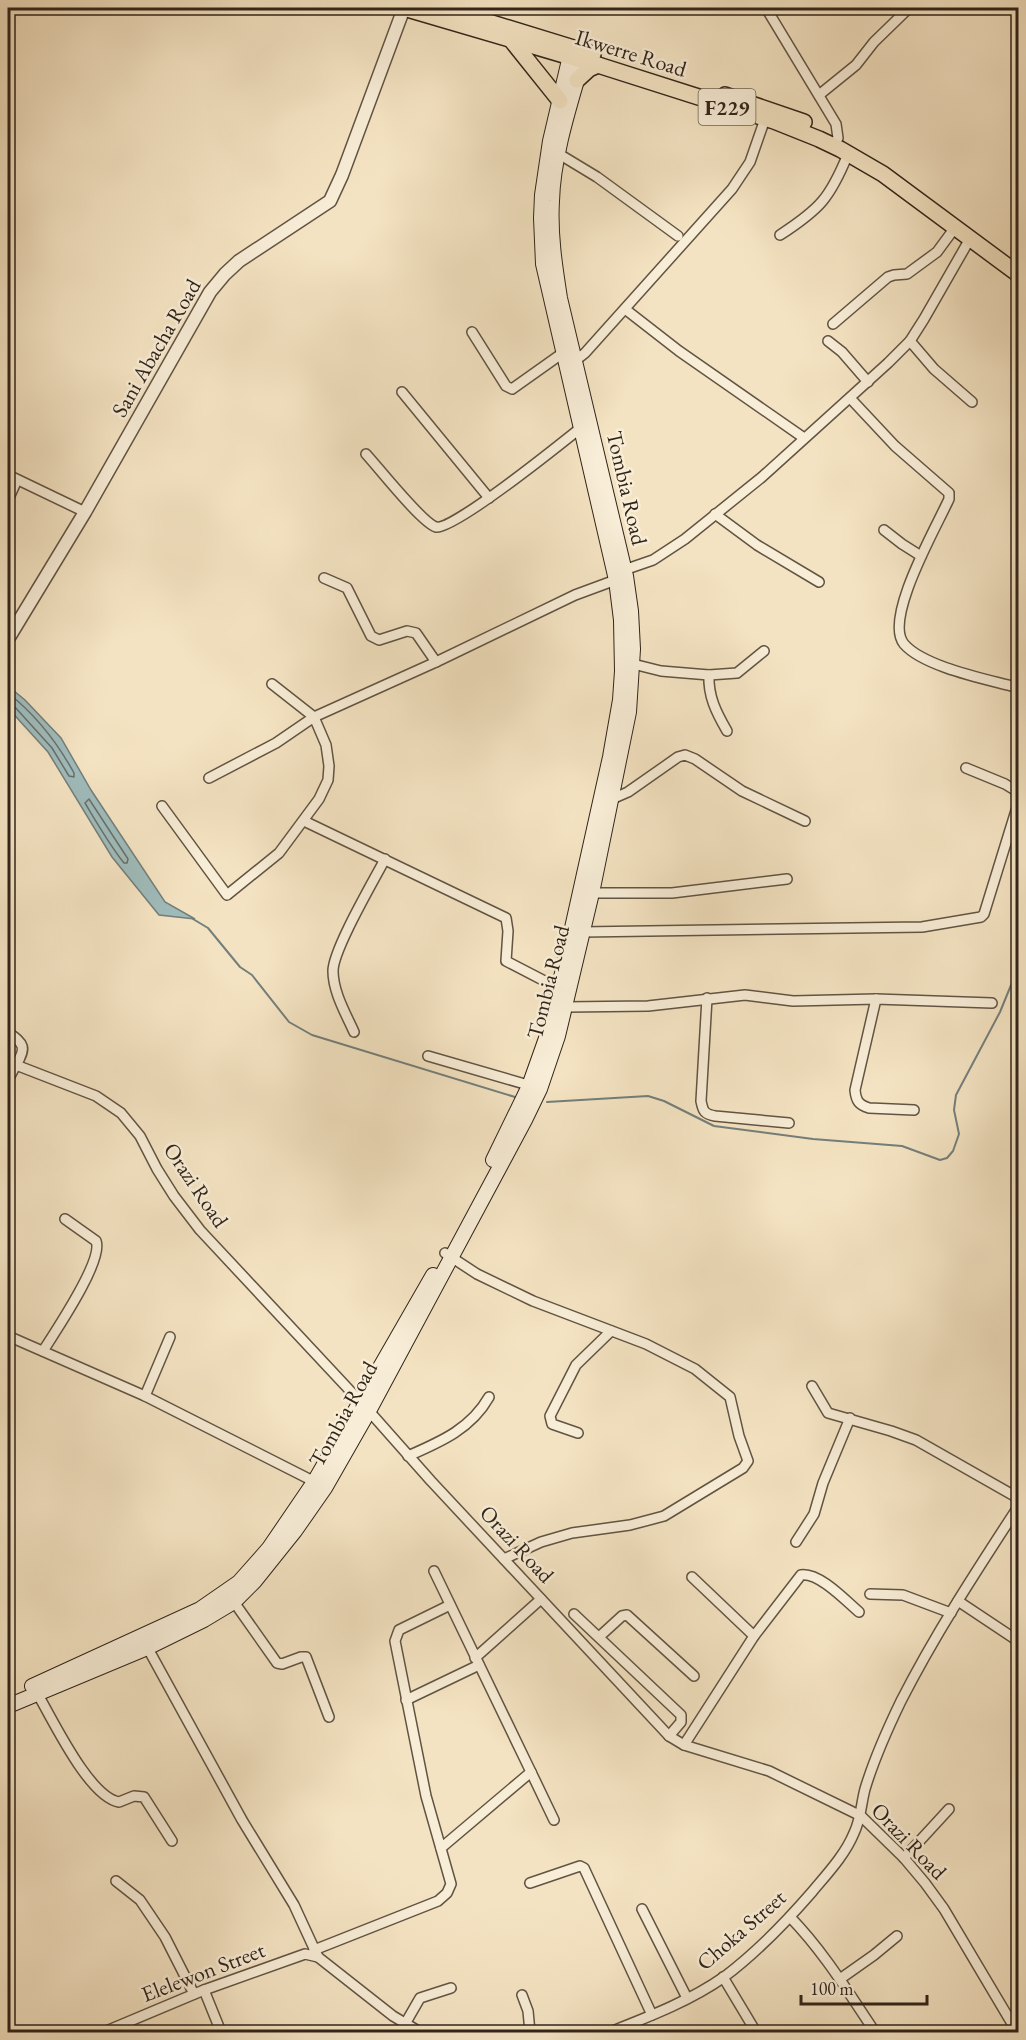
<svg xmlns="http://www.w3.org/2000/svg" width="1026" height="2040" font-family="'EB Garamond',serif">
  <rect width="100%" height="100%" fill="#f4e3c2"/>
  <filter id="stains"><feTurbulence type="fractalNoise" baseFrequency=".00333" numOctaves="4"/><feColorMatrix values="0 0 0 0 .2 0 0 0 0 .09 0 0 0 0 .02 0 0 0 .5 -.17"/></filter>
  <radialGradient id="worn" r=".72"><stop offset=".6" stop-color="#630" stop-opacity="0"/><stop offset="1" stop-color="#630" stop-opacity=".3"/></radialGradient>
  <path fill="#9fbcbc" stroke="#737f7b" stroke-width="1.5" d="M8 686 25 700 61 738 91 790 165 902 195 919 159 915 112 857 48 752 8 708Z"/>
  <g fill="none" stroke-linecap="round" stroke-linejoin="round">
    <g stroke="#68706a" stroke-width="1.5">
      <path d="M8 693C36 715 57 742 74 773V777L69 776 52 748 14 706 8 704"/>
      <path d="M89 799 128 859 127 863H124C109 844 97 823 85 803Z"/>
    </g>
    <g stroke="#737f7b" stroke-width="2">
      <path d="M193 919 208 928 240 967 252 975 289 1022 312 1035 515 1097"/>
      <path d="M547 1102 648 1096 664 1101 714 1126 813 1139 902 1146 940 1160 947 1158 953 1151 959 1134 954 1110 956 1095 1000 1012 1018 968"/>
    </g>
    <defs>
      <g id="minor">
        <path d="M766 8 836 124 838 138 833 146"/>
        <path d="M819 95 856 65 874 42 909 8"/>
        <path d="M559 154 597 177 678 236"/>
        <path d="M780 235C820 209 830 198 848 154"/>
        <path d="M625 309 679 351 804 438"/>
        <path d="M833 324 888 277 894 275 907 274 937 252 951 233 952 225"/>
        <path d="M472 332 506 386 512 389 567 350"/>
        <path d="M828 341 842 352 868 382"/>
        <path d="M910 341 934 369 972 402"/>
        <path d="M571 364 585 353 732 189 750 162 765 119"/>
        <path d="M402 392 489 498"/>
        <path d="M850 398 895 446 949 493V499C937 526 883 619 904 644 924 667 986 679 1015 687"/>
        <path d="M366 454C378 467 422 523 436 527 453 531 563 442 583 426"/>
        <path d="M8 475 85 512"/>
        <path d="M8 500 17 480"/>
        <path d="M715 514 757 545 819 582"/>
        <path d="M884 530 902 544 921 556"/>
        <path d="M624 570 653 560 685 539 762 477 888 363 910 341 924 319 971 237"/>
        <path d="M324 578 347 588 371 636 379 640 407 631 416 633 436 662"/>
        <path d="M633 664 661 671 709 675 737 673 764 651"/>
        <path d="M709 675C708 696 716 712 727 731"/>
        <path d="M966 768 1005 784 1018 792"/>
        <path d="M209 778 276 743 314 717 436 662 575 595 621 578"/>
        <path d="M612 799 628 792 678 757 685 755 695 759 742 791 805 821"/>
        <path d="M162 806 227 895 279 853 319 799 328 780 329 766 326 745 314 717 272 684"/>
        <path d="M304 821 506 918 508 931 506 961 562 990"/>
        <path d="M592 893H672L787 879"/>
        <path d="M582 932 922 927 981 917 984 914 1018 804"/>
        <path d="M707 998 701 1101C703 1111 704 1114 715 1116L789 1123"/>
        <path d="M876 999 855 1090C856 1101 859 1105 869 1108L914 1110"/>
        <path d="M566 1007 648 1006 745 995 793 1001 876 999 992 1003"/>
        <path d="M8 1032C24 1044 27 1047 16 1065"/>
        <path d="M354 1032C346 1014 333 992 333 971 333 950 373 882 385 859"/>
        <path d="M428 1056 535 1087"/>
        <path d="M8 1080 16 1065 96 1096 121 1113 140 1136 157 1169 174 1196 200 1230 369 1411 431 1481 669 1736 684 1745 769 1771 861 1816 904 1858 925 1883 944 1909 1017 2032"/>
        <path d="M445 1253 477 1274 533 1301 646 1344 695 1369 730 1397 739 1436 748 1461 743 1468 664 1516 630 1525 572 1533 541 1542 504 1559"/>
        <path d="M8 1336 145 1396 317 1483"/>
        <path d="M43 1351C55 1332 104 1260 96 1241L65 1219"/>
        <path d="M812 1386 828 1413 891 1431 916 1440 1018 1498"/>
        <path d="M145 1396 170 1337"/>
        <path d="M578 1433 552 1424 550 1416 576 1365 611 1331"/>
        <path d="M408 1456C440 1442 471 1429 489 1397"/>
        <path d="M796 1542 814 1514 823 1483 850 1418"/>
        <path d="M434 1571 531 1772 441 1848"/>
        <path d="M692 1577 754 1636"/>
        <path d="M870 1594 903 1595 951 1613"/>
        <path d="M958 1601 1018 1641"/>
        <path d="M234 1602 277 1663 282 1664 301 1657H306L329 1717"/>
        <path d="M574 1614 681 1715V1722L669 1736"/>
        <path d="M599 1637 622 1616 627 1615 694 1676"/>
        <path d="M146 1645 242 1820 294 1905 318 1957 393 2016 420 2032"/>
        <path d="M475 1658 541 1599"/>
        <path d="M37 1693C53 1720 89 1797 119 1802L134 1796 144 1797 172 1841"/>
        <path d="M406 1700 479 1665"/>
        <path d="M684 1745 754 1636 801 1575C819 1572 846 1601 859 1612"/>
        <path d="M531 1772 554 1820"/>
        <path d="M904 1858 949 1809"/>
        <path d="M116 1881 140 1900 165 1937 194 1994"/>
        <path d="M530 1883 580 1866 584 1868 652 2015"/>
        <path d="M642 1909 687 1998"/>
        <path d="M790 1917C824 1952 848 1992 875 2032"/>
        <path d="M314 1950 438 1901 447 1893 451 1884 426 1796 395 1641 399 1630 450 1605"/>
        <path d="M723 1977 756 2032"/>
        <path d="M840 1979 874 1955 897 1936"/>
        <path d="M204 1990 221 2032"/>
        <path d="M522 1995 528 2011 530 2032"/>
        <path d="M405 2024 420 1998 451 1988"/>
        <path d="M104 2032 204 1990 305 1954 318 1957"/>
        <path d="M610 2032C648 2017 690 2001 724 1977 756 1953 786 1922 812 1892 827 1874 845 1855 854 1833 861 1819 861 1804 865 1789 874 1759 887 1730 901 1701 935 1634 977 1570 1018 1507"/>
      </g>
      <path id="tertiary" d="M8 639 85 512 210 292 225 274 239 261 330 201 342 175 404 8"/>
      <g id="secondary">
        <path d="M493 1160 529 1086 550 1027 610 757 620 700 622 671 621 620 616 580 543 264 541 218 542 195 550 141 572 47"/>
        <path d="M32 1686 200 1609 239 1582 269 1548 314 1482 433 1275"/>
        <path d="M8 1706 147 1648 204 1620 234 1602 255 1581 295 1531 325 1488 369 1411 525 1120 540 1089 558 1036 592 893 629 712 633 649 631 611 626 576 560 298C555 266 550 234 552 201 553 159 568 111 580 70"/>
      </g>
      <g id="primary">
        <path d="M404 8 598 65 774 121 819 139 840 149 883 174 1018 274"/>
        <path d="M443 8 593 54"/>
        <path d="M512 41 560 101"/>
        <path d="M577 80 589 69 598 65"/>
        <path d="M725 95 804 122"/>
      </g>
    </defs>
    <use href="#minor" stroke="#615443" stroke-width="12"/>
    <use href="#tertiary" stroke="#615443" stroke-width="15"/>
    <use href="#secondary" stroke="#302419" stroke-width="16"/>
    <use href="#primary" stroke="#302419" stroke-width="18"/>
    <use href="#minor" stroke="#f8edd7" stroke-width="9"/>
    <use href="#tertiary" stroke="#f8edd7" stroke-width="12"/>
    <use href="#secondary" stroke="#f8edd7" stroke-width="14"/>
    <use href="#primary" stroke="#f4e3c2" stroke-width="15"/>
  </g>
  <g text-anchor="middle" dominant-baseline="central" stroke-width="5" stroke-linejoin="round" paint-order="stroke">
    <rect fill="#f8edd7" stroke="#6c6052" stroke-width="1.5" x="698.5" y="89" width="57" height="36" rx="4.5"/>
    <g font-size="21" font-weight="bold" fill="#302419">
      <text x="727" y="107">F229</text>
    </g>
    <g font-size="22" fill="#302419" stroke="#f8edd7">
      <text transform="translate(631 53) rotate(17)">Ikwerre Road</text>
      <text transform="translate(156 348) rotate(-60)">Sani Abacha Road</text>
      <text transform="translate(627 488) rotate(77)">Tombia Road</text>
      <text transform="translate(548 982) rotate(-76)">Tombia Road</text>
      <text transform="translate(196 1185) rotate(56)">Orazi Road</text>
      <text transform="translate(343 1414) rotate(-61)">Tombia Road</text>
      <text transform="translate(517 1544) rotate(47)">Orazi Road</text>
      <text transform="translate(909 1841) rotate(46)">Orazi Road</text>
      <text transform="translate(741 1930) rotate(-41)">Choka Street</text>
      <text transform="translate(203 1972) rotate(-21)">Elelewon Street</text>
    </g>
  </g>
  <rect width="1026" height="2040" fill="none" stroke="#f4e3c2" stroke-width="30"/>
  <rect x="9" y="9" width="1008" height="2022" fill="none" stroke="#302419" stroke-width="3"/>
  <rect x="15" y="15" width="996" height="2010" fill="none" stroke="#302419" stroke-width="1.5"/>
  <path d="M801 1995v9h126v-9" fill="none" stroke="#302419" stroke-width="3"/>
  <text x="810" y="1995" font-size="18" fill="#302419" stroke="#f8edd7" stroke-width="4.5" paint-order="stroke">100 m</text>
  <rect width="100%" height="100%" filter="url(#stains)"/>
  <rect width="100%" height="100%" fill="url(#worn)"/>
</svg>
